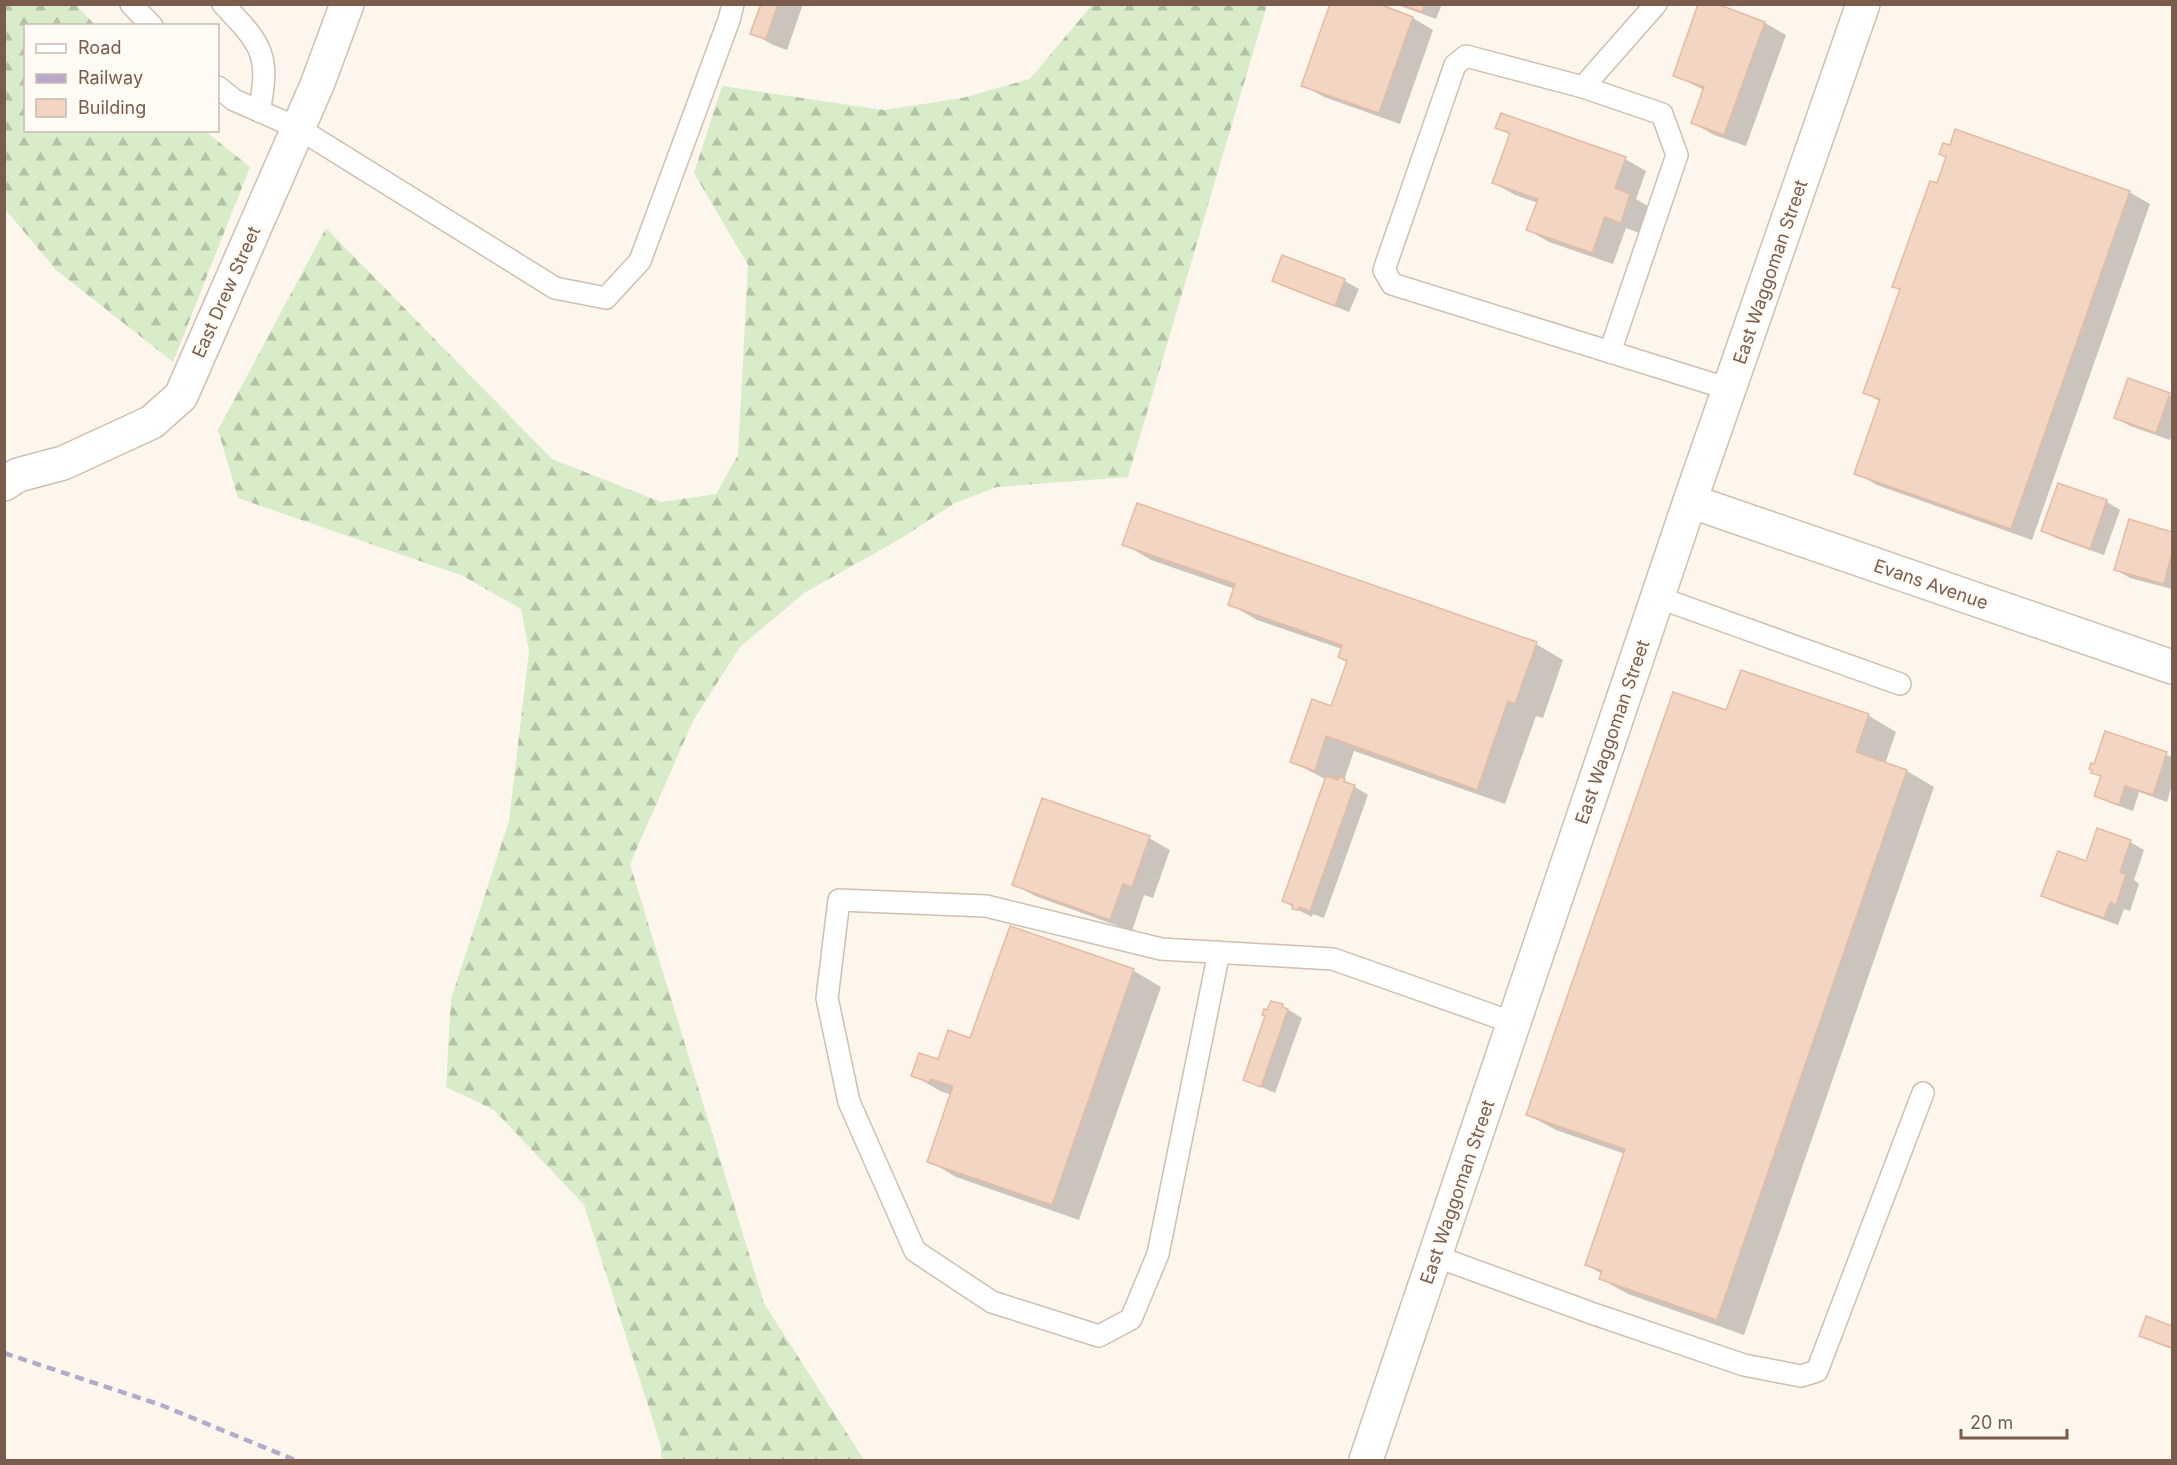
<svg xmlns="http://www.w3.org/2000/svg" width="2177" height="1465" font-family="Inter,sans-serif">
  <defs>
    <pattern id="forest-firs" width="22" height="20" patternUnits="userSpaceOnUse" patternTransform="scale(1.5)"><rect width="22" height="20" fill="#d8ecc9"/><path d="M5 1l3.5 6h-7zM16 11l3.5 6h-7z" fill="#b4c2a5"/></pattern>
  </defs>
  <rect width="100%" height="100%" fill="#fdf6ec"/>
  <g fill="url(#forest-firs)">
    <path d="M4 5H76L95 25 26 26V130L205 131 250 167 173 362 56 270 5 209Z"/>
    <path d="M1092 5H1267L1128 477 997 487 955 503 900 539 804 593 740 647 694 719 630 864 764 1303 864 1460H661V1446L584 1205 494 1110 446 1087 451 999 509 821 529 651 521 609 463 576 238 498 218 430 326 228 552 459 661 502 716 494 738 455 748 265 694 173 722 86 884 110 962 98 1030 79Z"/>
  </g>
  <g fill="#0003">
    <path d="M762 4H803L787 50 773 45 752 33Z"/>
    <path d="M1395 4H1442L1436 19Z"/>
    <path d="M1712 4 1765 23 1786 35 1746 146 1714 135 1693 123 1704 90 1674 75Z"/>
    <path d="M1413 18 1433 30 1400 124 1324 97 1303 85Z"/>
    <path d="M1497 127 1625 159 1646 171 1636 199 1651 208 1642 234 1626 228 1613 264 1549 242 1528 230 1538 203 1515 195 1494 183 1511 135Z"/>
    <path d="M1951 147 2129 192 2150 204 2032 540 1877 485 1856 473 1881 402 1865 393 1901 290 1894 286 1938 185Z"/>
    <path d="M1283 256 1345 281 1359 289 1349 312 1288 288 1274 280Z"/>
    <path d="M2169 395 2172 397V433L2170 440 2130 426 2116 418Z"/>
    <path d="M2059 485 2107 502 2120 510 2104 555 2056 538 2042 530Z"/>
    <path d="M2130 521 2172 533V589L2130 578 2116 570Z"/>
    <path d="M1124 544 1536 644 1563 660 1543 718 1536 716 1505 804 1354 751 1344 780 1368 795 1324 918 1313 914 1312 917 1294 908 1284 901 1327 780 1292 762 1332 708 1348 662 1340 657 1342 649 1257 620 1230 604 1235 589 1151 560Z"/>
    <path d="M1742 672 1869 716 1896 732 1885 764 1907 771 1934 787 1744 1335 1628 1294 1601 1279 1602 1274 1587 1265 1625 1154 1556 1130 1528 1115 1727 712Z"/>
    <path d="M2106 733 2172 757V785L2167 802 2139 792 2133 811 2110 803 2096 795 2102 777 2093 772Z"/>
    <path d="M1149 838 1170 850 1153 898 1144 895 1132 931 1035 896 1014 884Z"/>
    <path d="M2130 842 2144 850 2134 880 2139 884 2130 911 2124 909 2118 925 2057 903 2043 895 2086 863Z"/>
    <path d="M1010 928 1134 971 1161 987 1079 1220 956 1177 929 1161 952 1095 940 1091 913 1075 971 1040Z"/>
    <path d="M1272 1003 1282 1006 1302 1018 1275 1093 1244 1079Z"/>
    <path d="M2146 1318 2172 1327V1349L2155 1343 2141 1335Z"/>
  </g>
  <g fill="#f3d5c3" stroke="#e6bba3" stroke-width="1.5">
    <path d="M761 4H778L766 39 750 34Z"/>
    <path d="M1330 4H1379L1413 17 1379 113 1301 86Z"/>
    <path d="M1400 4H1425L1422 12Z"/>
    <path d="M1698 4H1717L1765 22 1724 135 1691 123 1704 87 1673 76Z"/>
    <path d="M1501 113 1626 157 1615 188 1630 194 1621 223 1605 217 1592 253 1526 230 1538 199 1492 183 1510 133 1495 128Z"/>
    <path d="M1955 129 2130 191 2011 529 1854 474 1880 399 1863 393 1900 289 1892 287 1930 181 1937 183 1946 157 1939 154 1943 143 1950 145Z"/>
    <path d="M1282 255 1345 279 1335 306 1272 281Z"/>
    <path d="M2128 378 2170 393 2156 433 2114 418Z"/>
    <path d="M2058 483 2107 500 2090 549 2041 531Z"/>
    <path d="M1137 503 1537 642 1515 704 1508 701 1477 790 1326 736 1315 771 1290 762 1312 699 1331 706 1347 661 1338 657 1342 645 1228 605 1235 584 1122 545Z"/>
    <path d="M2129 519 2172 532V553L2164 584 2114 570Z"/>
    <path d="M1741 670 1869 714 1856 752 1907 770 1717 1320 1599 1279 1602 1271 1585 1265 1625 1149 1526 1115 1673 692 1726 710Z"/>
    <path d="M2105 731 2167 752 2153 795 2125 786 2119 805 2094 796 2101 776 2091 773 2092 770 2089 769 2091 763 2094 764Z"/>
    <path d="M1326 776 1338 780 1339 776 1345 779 1344 782 1355 785 1310 911 1299 907 1298 910 1292 909 1293 905 1282 901Z"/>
    <path d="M1042 798 1150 836 1132 887 1123 884 1110 920 1012 885Z"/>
    <path d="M2097 828 2131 840 2120 872 2126 874 2116 905 2110 902 2104 918 2041 896 2058 851 2086 861Z"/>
    <path d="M1010 926 1134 969 1052 1205 927 1162 953 1086 931 1079 929 1082 911 1076 919 1053 938 1059 948 1030 970 1038Z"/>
    <path d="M1271 1001 1283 1004 1282 1007 1288 1009 1261 1087 1243 1080 1265 1016 1262 1015 1264 1009 1267 1010Z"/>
    <path d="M2146 1316 2172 1326V1348L2139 1336Z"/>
  </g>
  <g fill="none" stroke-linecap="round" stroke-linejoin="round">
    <defs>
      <g id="service">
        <path d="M131 4 152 26"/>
        <path d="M223 4C261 44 271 54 259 111"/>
        <path d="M1656 4 1583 87 1466 56 1455 65 1384 270 1392 284 1729 389"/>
        <path d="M218 87 234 100 298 128 555 288 606 298 640 261 729 20 733 4"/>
        <path d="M1583 87 1662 114 1677 155 1610 352"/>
        <path d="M1657 597 1900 684"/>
        <path d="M1219 952 1158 1254 1131 1319 1099 1336 992 1302 915 1251 849 1102 827 998 839 900 986 906 1161 949 1333 959 1514 1023"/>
        <path d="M1435 1256 1594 1314 1744 1365 1801 1376 1817 1371 1923 1093"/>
      </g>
      <g id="minor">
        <path d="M4 484 18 475 63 463 152 422 181 396 317 85 347 4"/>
        <path d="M1690 501 2172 667"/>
        <path d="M1366 1460 1690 501 1863 4"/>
      </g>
    </defs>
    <use href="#service" stroke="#d1beb0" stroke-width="24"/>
    <use href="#minor" stroke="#d1beb0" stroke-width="36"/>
    <use href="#service" stroke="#fff" stroke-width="21"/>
    <use href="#minor" stroke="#fff" stroke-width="33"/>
    <path stroke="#b9a8c9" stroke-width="4.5" stroke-dasharray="9 6" stroke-linecap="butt" d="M4 1353 161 1405 295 1460"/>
  </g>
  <g text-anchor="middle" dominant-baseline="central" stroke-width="5" stroke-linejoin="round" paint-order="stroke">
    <g font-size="18" fill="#7a5c4d" stroke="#fffaf3">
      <text transform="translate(1770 272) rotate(-71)">East Waggoman Street</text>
      <text transform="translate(226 292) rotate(-66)">East Drew Street</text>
      <text transform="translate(1931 584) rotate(19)">Evans Avenue</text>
      <text transform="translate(1612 732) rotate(-71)">East Waggoman Street</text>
      <text transform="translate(1457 1192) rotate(-71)">East Waggoman Street</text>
    </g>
  </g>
  <rect width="2177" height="1465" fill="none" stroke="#7a5c4d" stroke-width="12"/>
  <rect x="24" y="24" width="195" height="108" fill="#fffaf3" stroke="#cabbb1" stroke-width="1.5"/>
  <rect x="36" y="44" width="30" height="9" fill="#ffffff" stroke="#cabbb1" stroke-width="1.5"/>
  <text x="78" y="54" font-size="18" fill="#7a5c4d">Road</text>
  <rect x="36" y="74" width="30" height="9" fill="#b9a8c9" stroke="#cabbb1" stroke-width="1.5"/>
  <text x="78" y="84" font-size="18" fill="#7a5c4d">Railway</text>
  <rect x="36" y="99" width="30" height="18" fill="#f3d5c3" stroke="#cabbb1" stroke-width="1.5"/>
  <text x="78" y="114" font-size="18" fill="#7a5c4d">Building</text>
  <path d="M1961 1429v9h106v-9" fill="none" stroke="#7a5c4d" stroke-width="3"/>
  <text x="1970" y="1429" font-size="18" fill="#7a5c4d" stroke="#fffaf3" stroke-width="4.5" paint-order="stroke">20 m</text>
</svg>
